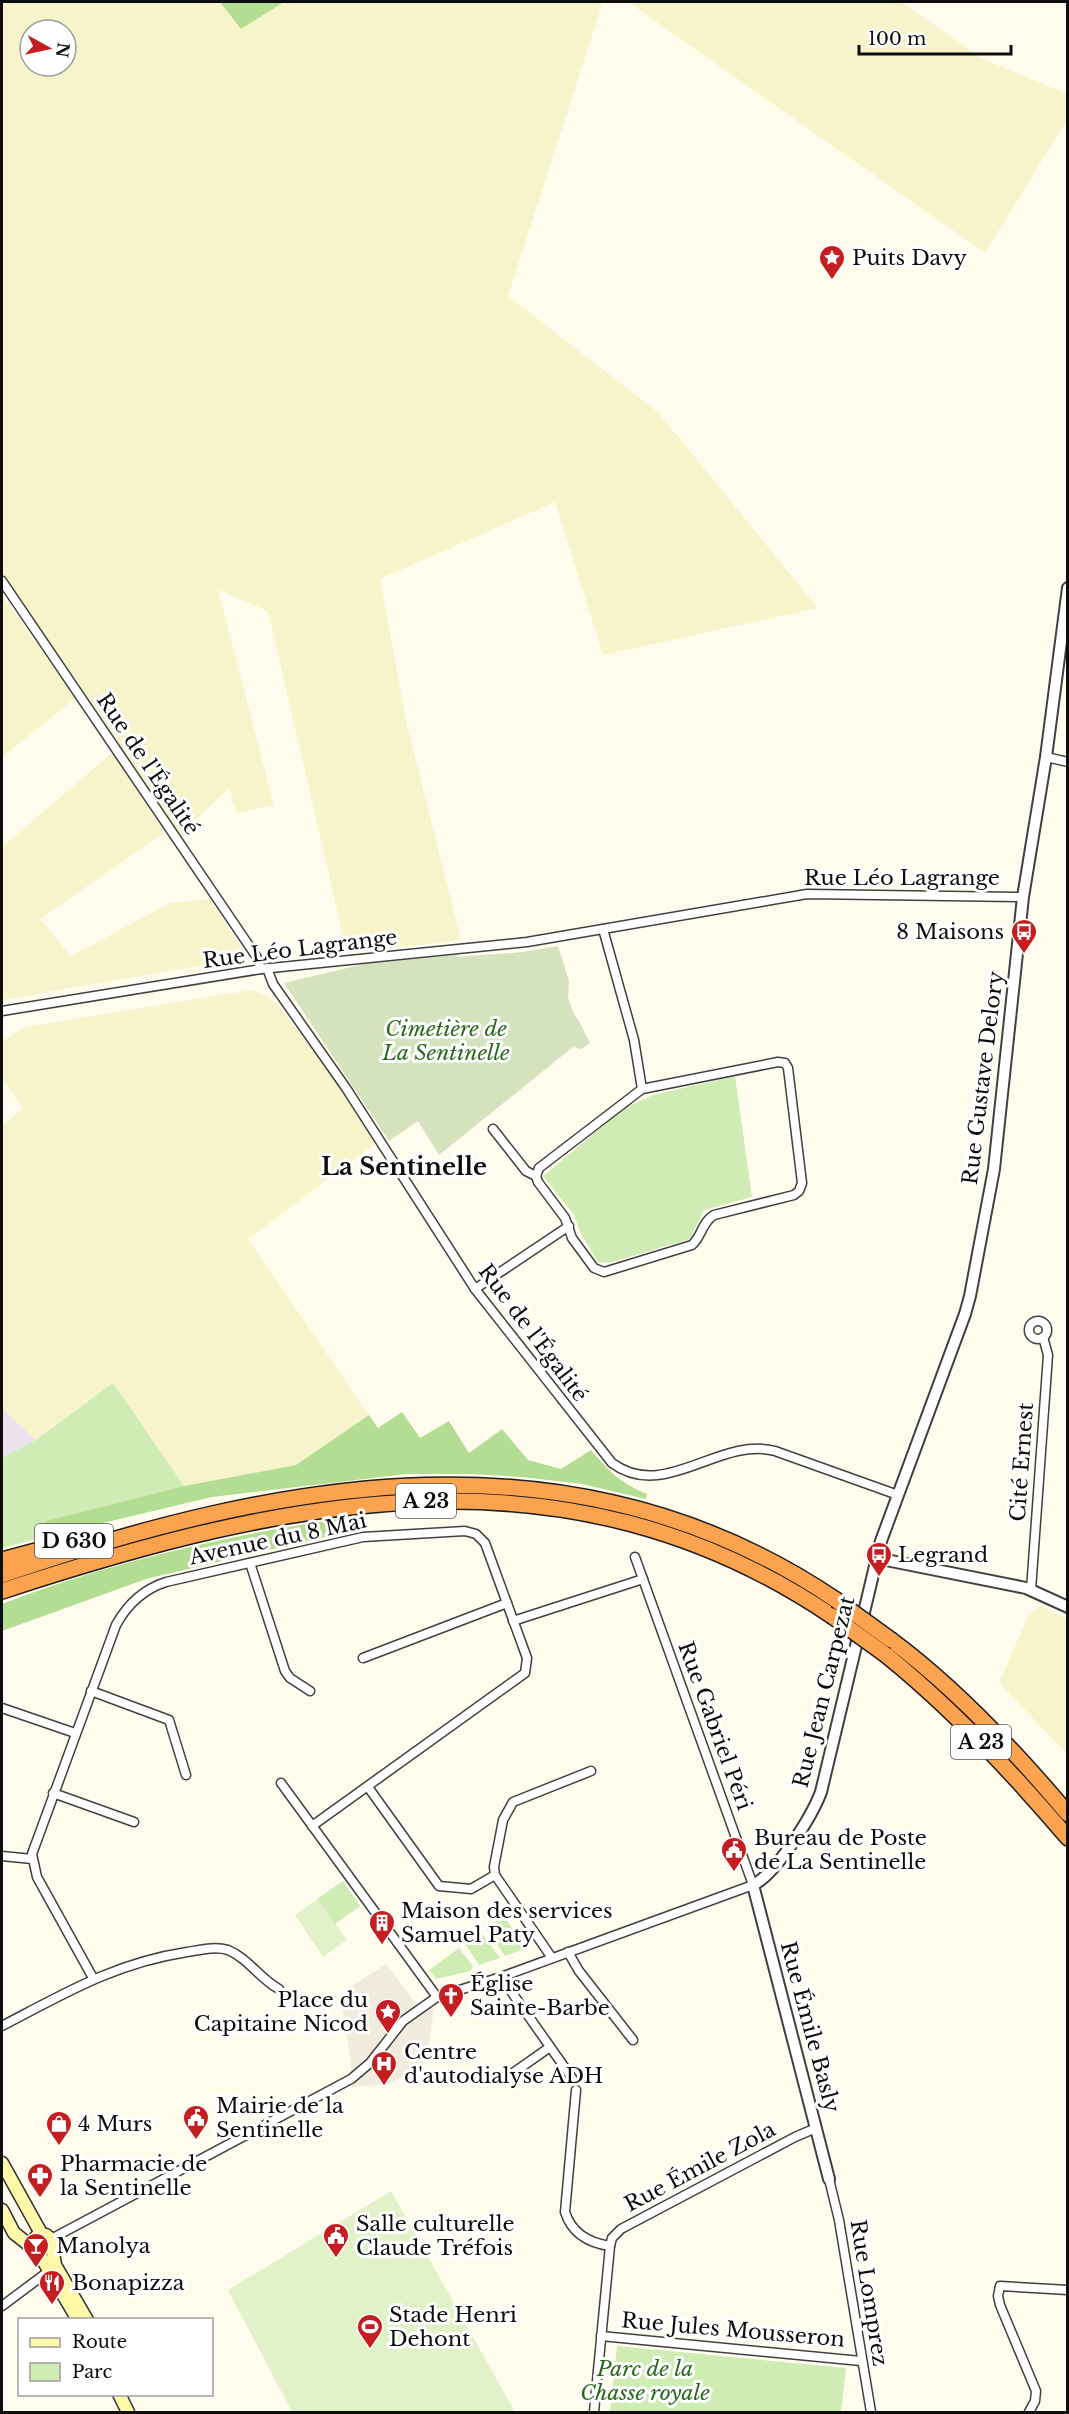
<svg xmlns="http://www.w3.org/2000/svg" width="1069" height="2414" font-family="'Libre Baskerville',serif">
  <rect width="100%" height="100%" fill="#fffcee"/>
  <path fill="#ece1ed" d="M2 1408 36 1440 2 1458Z"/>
  <g fill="#f7f4cc" fill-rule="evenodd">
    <path d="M2 2H603L508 296 658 412 818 608 603 655 555 502 380 579 407 725 461 940 347 953 268 611 218 590 274 805 237 813 229 788 179 836 96 708 2 574ZM30 30H66V66H30Z"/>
    <path d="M628 2H902L981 58 1067 94V120L985 253Z"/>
    <path d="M2 595 76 698 2 757Z"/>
    <path d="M113 752 164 833 40 919 71 956 170 903 210 899 243 951 220 962 2 1000V847Z"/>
    <path d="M252 990 266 995 276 1003 310 1046 377 1142 248 1239 369 1415 296 1465 184 1486 113 1383 36 1440 2 1408V1126L23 1108 2 1079V1041L25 1027Z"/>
    <path d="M1041 1606 1067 1619V1754L999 1683 1029 1614Z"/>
  </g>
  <g fill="#d0ecb5">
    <path d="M735 1076 752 1197 704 1210 690 1239 609 1263 598 1262 580 1232 574 1215 543 1176 626 1107 653 1095Z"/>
    <path d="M113 1383 184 1486 47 1521 40 1538 2 1548V1458L36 1440Z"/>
    <path d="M343 1881 360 1906 335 1924 317 1899Z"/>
    <path d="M504 1916 525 1947 524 1949 505 1956 486 1929Z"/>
    <path d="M481 1932 500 1958 479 1965 465 1944Z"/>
    <path d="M459 1948 473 1966 471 1971 436 1979 429 1970Z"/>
    <path d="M617 2346 846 2368 841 2412H610Z"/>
  </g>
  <g fill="#b3dd93">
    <path d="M220 2H284L241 29Z"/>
    <path d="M402 1412 420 1438 449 1421 469 1453 502 1429 528 1460 561 1469 591 1450C610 1472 620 1483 647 1494L646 1499 582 1484 522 1477 471 1474H407L212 1497 40 1538 46 1521 184 1486 296 1465 369 1415 378 1428Z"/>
    <path d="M366 1515 367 1527 146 1579 2 1631V1604C118 1559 242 1532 366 1515Z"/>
  </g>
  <path fill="#d5e2be" d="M558 946 569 981 568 997 573 1012 580 1023 590 1043 581 1049 573 1047 439 1155 418 1121 389 1141 284 983 364 964 456 955 457 957 523 952Z"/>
  <g fill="#e2f2c8">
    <path d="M318 1899 347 1940 323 1957 295 1915Z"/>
    <path d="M391 2191 515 2412H292L228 2290Z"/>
  </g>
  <path fill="#f0ebdc" d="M386 1964 417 2005 434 2008 427 2058 419 2069 388 2084 352 2087 351 2062 343 2012 346 1990Z"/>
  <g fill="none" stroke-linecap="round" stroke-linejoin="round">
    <defs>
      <g id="minor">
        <path d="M2 581 256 956 261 969"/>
        <path d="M1046 757 1068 762"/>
        <path d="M603 929 634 1040 642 1089 778 1062 785 1063 788 1068 802 1183 799 1191 794 1195 714 1215C702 1222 702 1236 692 1245L604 1272 594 1268 572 1238 565 1218 538 1182 536 1176 539 1168 642 1089"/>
        <path d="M267 968 273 984 346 1088 475 1289 612 1463C665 1502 719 1436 775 1451L898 1495"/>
        <path d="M2 1011 261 969 527 942 807 894 1023 897"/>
        <path d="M493 1129 526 1171 536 1176"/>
        <path d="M475 1289 569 1226"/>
        <circle cx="1038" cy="1330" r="9"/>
        <path d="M250 1563 285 1671 290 1678 310 1691"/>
        <path d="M1031 1590 1048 1355 1043 1337"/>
        <path d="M513 1621 643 1579"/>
        <path d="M363 1658 507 1603"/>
        <path d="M91 1691 169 1720 186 1775"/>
        <path d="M2 1708 75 1733"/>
        <path d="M281 1783 437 1997"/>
        <path d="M368 1787 439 1886 471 1889 495 1875"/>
        <path d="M53 1793 134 1822"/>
        <path d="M2 1856 32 1859"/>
        <path d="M568 1952 579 1971 633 2040"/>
        <path d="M552 1958 495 1875 494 1867 503 1820 513 1802 591 1771"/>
        <path d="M501 1977 572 2078"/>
        <path d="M93 1978 37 1877 32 1854 116 1625C127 1605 144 1589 166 1582L363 1537 465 1531 476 1534 485 1543 527 1658 525 1673 312 1826"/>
        <path d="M2 2026C65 1993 115 1963 187 1952 200 1950 215 1946 228 1950 248 1958 260 1979 279 1989"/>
        <path d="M503 2080 550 2047"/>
        <path d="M576 2090 565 2212C572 2234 589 2243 610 2246"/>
        <path d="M829 2179 839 2220 871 2412"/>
        <path d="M51 2239 351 2079 370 2063 403 2021 437 1997 501 1977 753 1885 635 1557"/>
        <path d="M2 2306 49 2271"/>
        <path d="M601 2336 861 2361"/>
        <path d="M594 2412 610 2246 612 2238 621 2229 795 2137 816 2128"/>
        <path d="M1029 2412 1035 2401 1036 2391 1000 2305 998 2296 1000 2286 1068 2290"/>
      </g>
      <g id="tertiary">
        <path d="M876 1558 1026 1588 1068 1607"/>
        <path d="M829 2179 753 1885C776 1874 812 1816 821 1792L881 1541 965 1314 970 1296 994 1169 1023 897 1046 757 1068 588"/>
      </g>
      <g id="secondary">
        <path d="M2 2163 42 2235"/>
        <path d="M2 2210 14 2233 33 2248"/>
        <path d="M78 2320 40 2255 33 2250V2241L37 2236 46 2235 51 2239 55 2265 87 2320"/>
        <path d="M119 2394 128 2412"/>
      </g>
      <g id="motorway">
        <path d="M2 1560 88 1537"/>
        <path d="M2 1575C280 1480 575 1423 836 1600"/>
        <path d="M2 1591C285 1498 567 1437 832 1616"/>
        <path d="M891 1640C957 1689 1015 1751 1068 1814"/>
        <path d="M886 1655C953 1709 1012 1772 1068 1838"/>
      </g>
    </defs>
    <use href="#minor" stroke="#404040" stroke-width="11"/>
    <use href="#tertiary" stroke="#404040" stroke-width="14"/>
    <use href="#secondary" stroke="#2f2f2f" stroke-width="15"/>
    <use href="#motorway" stroke="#1e1e1e" stroke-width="18"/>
    <use href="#minor" stroke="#fff" stroke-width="8"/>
    <use href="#tertiary" stroke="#fff" stroke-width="10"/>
    <use href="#secondary" stroke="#fff8a9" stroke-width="12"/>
    <use href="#motorway" stroke="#fca34f" stroke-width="15"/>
    <defs>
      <g id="motorway-bridge">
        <path d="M836 1600 891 1640"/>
        <path d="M832 1616 886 1655"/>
      </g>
    </defs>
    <use href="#motorway-bridge" stroke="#1e1e1e" stroke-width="18" stroke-linecap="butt"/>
    <use href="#motorway-bridge" stroke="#fca34f" stroke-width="15"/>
  </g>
  <defs>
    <symbol id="sight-pin" viewBox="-11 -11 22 30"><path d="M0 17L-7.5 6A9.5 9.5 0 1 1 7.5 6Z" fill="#c51e21" stroke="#fff"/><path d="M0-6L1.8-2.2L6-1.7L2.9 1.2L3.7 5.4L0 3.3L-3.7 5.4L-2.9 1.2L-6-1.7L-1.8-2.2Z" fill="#fff"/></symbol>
    <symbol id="bus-pin" viewBox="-11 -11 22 30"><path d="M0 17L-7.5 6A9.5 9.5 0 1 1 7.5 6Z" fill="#c51e21" stroke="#fff"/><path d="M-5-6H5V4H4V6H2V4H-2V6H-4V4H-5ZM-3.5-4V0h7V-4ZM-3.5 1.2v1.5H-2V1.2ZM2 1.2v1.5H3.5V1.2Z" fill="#fff"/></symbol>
    <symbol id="civic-pin" viewBox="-11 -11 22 30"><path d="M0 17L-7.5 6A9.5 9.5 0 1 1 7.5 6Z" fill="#c51e21" stroke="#fff"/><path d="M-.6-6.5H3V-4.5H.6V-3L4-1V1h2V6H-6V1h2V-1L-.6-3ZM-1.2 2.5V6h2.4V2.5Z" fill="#fff"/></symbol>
    <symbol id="building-pin" viewBox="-11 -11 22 30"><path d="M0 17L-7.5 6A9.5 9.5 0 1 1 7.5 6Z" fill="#c51e21" stroke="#fff"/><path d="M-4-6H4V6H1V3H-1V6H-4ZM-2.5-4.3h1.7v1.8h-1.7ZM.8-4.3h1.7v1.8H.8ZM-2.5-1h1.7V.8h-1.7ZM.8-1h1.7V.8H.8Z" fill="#fff"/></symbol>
    <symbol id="church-pin" viewBox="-11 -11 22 30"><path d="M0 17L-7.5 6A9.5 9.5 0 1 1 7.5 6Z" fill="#c51e21" stroke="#fff"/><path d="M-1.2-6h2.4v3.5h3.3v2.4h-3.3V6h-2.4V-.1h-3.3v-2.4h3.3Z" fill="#fff"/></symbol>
    <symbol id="hospital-pin" viewBox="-11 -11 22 30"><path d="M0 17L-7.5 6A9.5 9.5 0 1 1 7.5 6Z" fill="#c51e21" stroke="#fff"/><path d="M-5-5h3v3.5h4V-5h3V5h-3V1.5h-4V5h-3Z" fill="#fff"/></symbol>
    <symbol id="shop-pin" viewBox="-11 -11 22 30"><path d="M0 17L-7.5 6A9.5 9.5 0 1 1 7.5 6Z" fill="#c51e21" stroke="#fff"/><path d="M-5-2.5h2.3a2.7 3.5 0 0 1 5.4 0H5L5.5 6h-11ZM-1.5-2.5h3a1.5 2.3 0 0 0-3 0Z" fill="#fff"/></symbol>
    <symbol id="pharmacy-pin" viewBox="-11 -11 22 30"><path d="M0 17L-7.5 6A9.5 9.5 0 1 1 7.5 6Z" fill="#c51e21" stroke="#fff"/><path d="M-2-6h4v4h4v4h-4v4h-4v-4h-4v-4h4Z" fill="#fff"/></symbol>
    <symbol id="bar-pin" viewBox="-11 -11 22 30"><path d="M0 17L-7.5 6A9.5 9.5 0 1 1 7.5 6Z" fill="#c51e21" stroke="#fff"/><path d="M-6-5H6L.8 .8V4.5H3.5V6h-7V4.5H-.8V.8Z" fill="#fff"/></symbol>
    <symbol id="restaurant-pin" viewBox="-11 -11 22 30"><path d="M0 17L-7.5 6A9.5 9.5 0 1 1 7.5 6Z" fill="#c51e21" stroke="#fff"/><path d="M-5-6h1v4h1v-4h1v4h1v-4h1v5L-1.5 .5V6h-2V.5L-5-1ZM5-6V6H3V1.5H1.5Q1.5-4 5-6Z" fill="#fff"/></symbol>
    <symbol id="stadium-pin" viewBox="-11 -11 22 30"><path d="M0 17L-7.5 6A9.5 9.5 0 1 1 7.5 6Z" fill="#c51e21" stroke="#fff"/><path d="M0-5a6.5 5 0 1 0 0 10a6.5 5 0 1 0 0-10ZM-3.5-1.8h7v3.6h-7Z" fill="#fff"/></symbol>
  </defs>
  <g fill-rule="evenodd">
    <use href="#sight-pin" x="817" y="243" width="30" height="40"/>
    <use href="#bus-pin" x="1009" y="917" width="30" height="40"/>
    <use href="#bus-pin" x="864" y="1540" width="30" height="40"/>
    <use href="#civic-pin" x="719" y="1835" width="30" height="40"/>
    <use href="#building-pin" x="367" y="1908" width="30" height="40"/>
    <use href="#church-pin" x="436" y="1981" width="30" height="40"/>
    <use href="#sight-pin" x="373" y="1997" width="30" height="40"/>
    <use href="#hospital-pin" x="369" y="2049" width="30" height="40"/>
    <use href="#civic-pin" x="181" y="2103" width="30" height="40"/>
    <use href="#shop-pin" x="44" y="2109" width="30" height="40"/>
    <use href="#pharmacy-pin" x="25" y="2161" width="30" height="40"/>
    <use href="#civic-pin" x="321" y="2221" width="30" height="40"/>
    <use href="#bar-pin" x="21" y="2231" width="30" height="40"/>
    <use href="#restaurant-pin" x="37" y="2268" width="30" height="40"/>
    <use href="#stadium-pin" x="355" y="2312" width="30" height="40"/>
  </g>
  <g text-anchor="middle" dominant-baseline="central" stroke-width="6" stroke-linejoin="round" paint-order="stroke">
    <g fill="#fff" stroke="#565656" stroke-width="1.5">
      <rect x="396" y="1484" width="60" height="34" rx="4.5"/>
      <rect x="35" y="1524" width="78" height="34" rx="4.5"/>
      <rect x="951" y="1725" width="60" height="34" rx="4.5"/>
    </g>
    <g font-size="20" font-weight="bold" fill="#0d0d0d">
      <text x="426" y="1501">A 23</text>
      <text x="74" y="1541">D 630</text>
      <text x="981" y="1742">A 23</text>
    </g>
    <g font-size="21" fill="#0d0d0d" stroke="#fff" text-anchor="start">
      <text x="852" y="258">Puits Davy</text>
      <text x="1004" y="932" text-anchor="end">8 Maisons</text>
      <text x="898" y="1555">Legrand</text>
      <text x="754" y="1838">Bureau de Poste<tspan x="754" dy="24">de La Sentinelle</tspan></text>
      <text x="401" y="1911">Maison des services<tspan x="401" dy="24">Samuel Paty</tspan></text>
      <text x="470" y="1984">Église<tspan x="470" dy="24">Sainte-Barbe</tspan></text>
      <text x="368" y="2000" text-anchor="end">Place du<tspan x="368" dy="24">Capitaine Nicod</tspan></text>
      <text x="404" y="2052">Centre<tspan x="404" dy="24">d'autodialyse ADH</tspan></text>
      <text x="216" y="2106">Mairie de la<tspan x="216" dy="24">Sentinelle</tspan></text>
      <text x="78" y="2124">4 Murs</text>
      <text x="60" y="2164">Pharmacie de<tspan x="60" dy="24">la Sentinelle</tspan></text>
      <text x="356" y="2224">Salle culturelle<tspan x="356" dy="24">Claude Tréfois</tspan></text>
      <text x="56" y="2246">Manolya</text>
      <text x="72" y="2283">Bonapizza</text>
      <text x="389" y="2315">Stade Henri<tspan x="389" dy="24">Dehont</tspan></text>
    </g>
    <g font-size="21" fill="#0d0d0d" stroke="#fff">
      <text transform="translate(148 764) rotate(56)">Rue de l'Égalité</text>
      <text x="902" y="878">Rue Léo Lagrange</text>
      <text transform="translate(300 949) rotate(-7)">Rue Léo Lagrange</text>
      <text transform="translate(983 1078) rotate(-83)">Rue Gustave Delory</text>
      <text transform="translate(533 1333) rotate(53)">Rue de l'Égalité</text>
      <text transform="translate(1022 1462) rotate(-86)">Cité Ernest</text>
      <text transform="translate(278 1539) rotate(-12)">Avenue du 8 Mai</text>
      <text transform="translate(824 1692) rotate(-76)">Rue Jean Carpezat</text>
      <text transform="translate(715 1726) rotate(70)">Rue Gabriel Péri</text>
      <text transform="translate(810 2027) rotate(75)">Rue Émile Basly</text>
      <text transform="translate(700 2167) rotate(-28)">Rue Émile Zola</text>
      <text transform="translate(869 2293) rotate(81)">Rue Lomprez</text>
      <text transform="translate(733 2330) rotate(5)">Rue Jules Mousseron</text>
    </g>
    <g font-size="21" font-style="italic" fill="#28691a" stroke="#fff">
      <text x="446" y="1029">Cimetière de<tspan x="446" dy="24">La Sentinelle</tspan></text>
      <text x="645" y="2369">Parc de la<tspan x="645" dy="24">Chasse royale</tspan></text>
    </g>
    <g font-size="24" font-weight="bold" fill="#0d0d0d" stroke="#fff">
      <text x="404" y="1166">La Sentinelle</text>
    </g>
  </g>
  <rect width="1069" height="2414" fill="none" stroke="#0d0d0d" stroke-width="6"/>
  <rect x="18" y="2318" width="195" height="78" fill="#ffffff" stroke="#9e9e9e" stroke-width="1.5"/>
  <rect x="30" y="2338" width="30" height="9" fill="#fff8a9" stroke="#9e9e9e" stroke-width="1.5"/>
  <text x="72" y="2348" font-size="18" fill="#0d0d0d">Route</text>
  <rect x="30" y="2363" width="30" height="18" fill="#d0ecb5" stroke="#9e9e9e" stroke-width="1.5"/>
  <text x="72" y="2378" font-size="18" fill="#0d0d0d">Parc</text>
  <g transform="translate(48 48) rotate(98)"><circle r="28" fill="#ffffff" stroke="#9e9e9e" stroke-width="1.5"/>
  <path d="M0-4.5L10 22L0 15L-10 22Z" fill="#c51e21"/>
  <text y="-9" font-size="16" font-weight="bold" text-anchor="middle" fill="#0d0d0d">N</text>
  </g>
  <path d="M859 45v9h152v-9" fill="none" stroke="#0d0d0d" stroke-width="3"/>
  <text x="868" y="45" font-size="18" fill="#0d0d0d" stroke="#ffffff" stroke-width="4.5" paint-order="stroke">100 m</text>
</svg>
